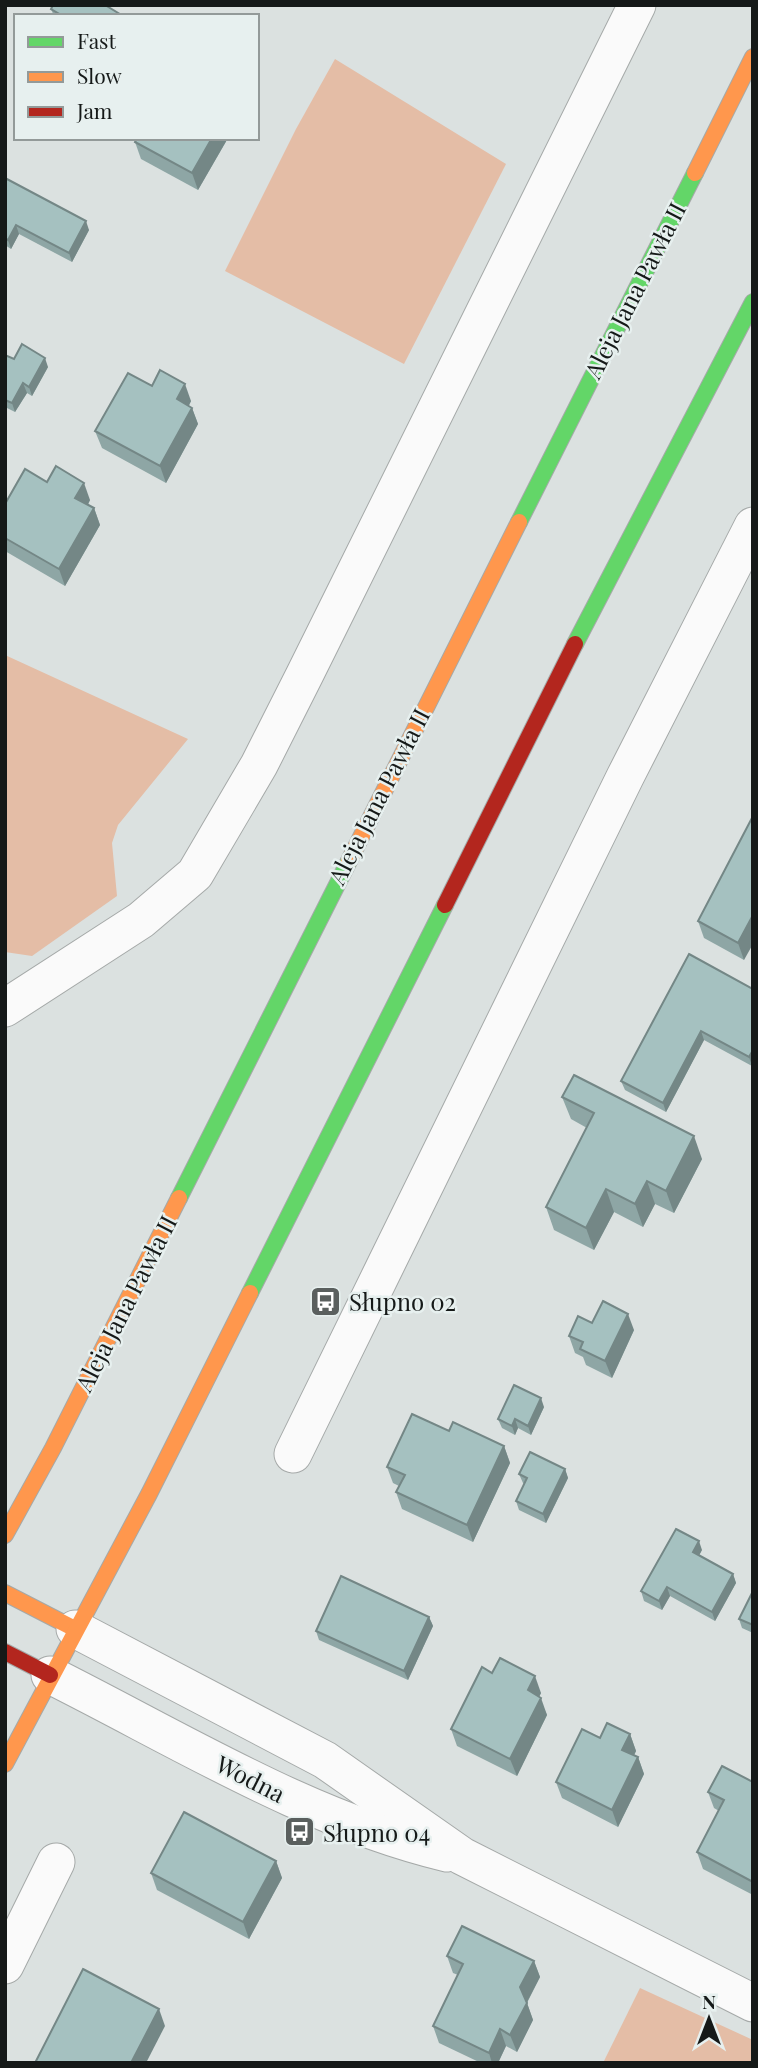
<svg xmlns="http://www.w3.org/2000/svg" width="758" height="2068" font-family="'Playfair Display',serif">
  <rect width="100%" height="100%" fill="#dbe1e0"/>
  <g fill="#e4bda6">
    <path d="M335 59 506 164 404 364 225 271 296 129Z"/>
    <path d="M5 655 188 739 118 825 112 843 117 896 32 956 5 952Z"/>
    <path d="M640 1988 753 2040V2063H603Z"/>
  </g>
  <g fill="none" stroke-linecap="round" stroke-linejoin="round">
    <defs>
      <g id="street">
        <path d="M5 1008 141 920 195 874 259 765 305 674 637 5"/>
        <path d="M293 1454 625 777 753 526"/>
        <path d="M75 1629 325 1760 462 1856 753 2003"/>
        <path d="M50 1675C180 1740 306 1819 447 1853"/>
        <path d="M5 1965 56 1862"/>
      </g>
      <g id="fast">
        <path d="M519 522 695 173"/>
        <path d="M575 644 753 302"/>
        <path d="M179 1198 349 861"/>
        <path d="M250 1293 445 905"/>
      </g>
      <g id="slow">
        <path d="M695 173 753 57"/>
        <path d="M349 861 519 522"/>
        <path d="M5 1535 53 1448 179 1198"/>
        <path d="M5 1593 75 1629"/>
        <path d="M5 1764 149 1494 250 1293"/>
      </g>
      <g id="jam">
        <path d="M445 905 575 644"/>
        <path d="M5 1652 50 1675"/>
      </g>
    </defs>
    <use href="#street" stroke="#a5a9a8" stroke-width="39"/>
    <use href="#fast" stroke="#a5a9a8" stroke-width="18"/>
    <use href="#slow" stroke="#a5a9a8" stroke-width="18"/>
    <use href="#jam" stroke="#a5a9a8" stroke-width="18"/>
    <use href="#street" stroke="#fafafa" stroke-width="37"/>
    <use href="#fast" stroke="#63d668" stroke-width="16"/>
    <use href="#slow" stroke="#ff974d" stroke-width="16"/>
    <use href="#jam" stroke="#b3261e" stroke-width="16"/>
  </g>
  <g fill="#8ea6a5">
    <path d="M51 9 123 16H54Z"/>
    <path d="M228 138 198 190 141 159 135 142Z"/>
    <path d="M5 178 89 230 72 262 19 234 11 249 5 245Z"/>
    <path d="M5 355 14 359 48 367 32 396 27 393 15 412 5 407Z"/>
    <path d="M152 386 191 401 189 406 192 408 198 424 166 483 102 448 95 431Z"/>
    <path d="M47 482 90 500 88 505 94 508 100 525 65 586 5 551V504Z"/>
    <path d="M753 816 744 960 704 938 698 921Z"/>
    <path d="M753 989 752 1066 704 1040 666 1112 625 1090 621 1081Z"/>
    <path d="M562 1097 702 1159 674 1213 655 1204 643 1227 614 1212 594 1250 554 1230 546 1207 587 1128 571 1119Z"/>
    <path d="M592 1323 634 1330 612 1378 586 1365 583 1357 575 1353 569 1336Z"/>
    <path d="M544 1407 531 1435 518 1428 515 1435 502 1428 498 1419Z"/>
    <path d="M449 1431 504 1446 510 1463 473 1542 402 1509 396 1492 399 1486 393 1483 387 1467Z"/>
    <path d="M565 1469 568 1478 546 1523 519 1510 516 1501 524 1484 523 1483 519 1474Z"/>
    <path d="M702 1550 699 1555 733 1574 736 1583 715 1621 670 1596 662 1610 644 1601 641 1591Z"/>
    <path d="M753 1591V1633L742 1628 739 1619Z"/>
    <path d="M429 1617 433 1626 408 1680 319 1640 316 1631Z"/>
    <path d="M492 1673 541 1693 539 1697 547 1715 517 1776 457 1746 451 1729Z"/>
    <path d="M630 1734 636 1751 634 1756 638 1757 644 1774 618 1827 562 1798 556 1782 600 1738Z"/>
    <path d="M753 1782V1895L703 1869 697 1852 719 1811 714 1808 708 1792Z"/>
    <path d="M276 1861 282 1878 249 1939 157 1890 151 1873Z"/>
    <path d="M447 1956 534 1961 540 1977 527 2003 533 2020 517 2052 506 2046 498 2063H481L439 2043 433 2026 458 1975 453 1973Z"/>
  </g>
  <g fill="#748786">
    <path d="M212 138H228L198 190 192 173Z"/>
    <path d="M86 221 89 230 72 262 69 253Z"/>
    <path d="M16 225 19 234 11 249 8 240Z"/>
    <path d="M45 358 48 367 32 396 29 387Z"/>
    <path d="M23 383 27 393 15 412 12 403Z"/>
    <path d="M185 384 191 401 183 416 177 399Z"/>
    <path d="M192 408 198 424 166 483 160 466Z"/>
    <path d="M84 483 90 500 82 515 75 498Z"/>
    <path d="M94 508 100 525 65 586 59 569Z"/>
    <path d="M753 915V944L744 960 738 943Z"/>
    <path d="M701 1031 704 1040 666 1112 663 1103Z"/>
    <path d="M753 1050V1065L752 1066 749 1057Z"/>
    <path d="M694 1136 702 1159 674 1213 666 1191Z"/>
    <path d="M647 1181 655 1204 643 1227 635 1204Z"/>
    <path d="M606 1189 614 1212 594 1250 586 1228Z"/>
    <path d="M628 1314 634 1330 612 1378 605 1361Z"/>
    <path d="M541 1398 544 1407 531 1435 528 1426Z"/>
    <path d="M515 1419 518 1428 515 1435 512 1426Z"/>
    <path d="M504 1446 510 1463 473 1542 467 1525Z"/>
    <path d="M565 1469 568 1478 546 1523 543 1514Z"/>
    <path d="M699 1541 702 1550 696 1561 693 1552Z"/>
    <path d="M733 1574 736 1583 715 1621 712 1612Z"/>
    <path d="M667 1587 670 1596 662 1610 659 1601Z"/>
    <path d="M429 1617 433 1626 408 1680 404 1671Z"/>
    <path d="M535 1676 541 1693 534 1707 528 1690Z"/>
    <path d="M541 1698 547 1715 517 1776 510 1759Z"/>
    <path d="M630 1734 636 1751 628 1766 622 1750Z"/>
    <path d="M638 1757 644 1774 618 1827 612 1810Z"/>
    <path d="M276 1861 282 1878 249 1939 243 1922Z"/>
    <path d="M534 1961 540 1977 526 2004 520 1987Z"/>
    <path d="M527 2003 533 2020 517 2052 510 2035Z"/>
    <path d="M159 2009 165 2026 146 2063H131Z"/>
    <path d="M500 2029 506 2046 498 2063H492L489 2053Z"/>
  </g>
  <g fill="#a5c1c0" stroke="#748786" stroke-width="2">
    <path d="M53 5H105L123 16H63L51 9Z"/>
    <path d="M137 138H212L192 173 135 142Z"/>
    <path d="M5 178 86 221 69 253 16 225 8 240 5 238Z"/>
    <path d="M22 344 45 358 29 387 23 383 12 403 5 400V355L14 359Z"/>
    <path d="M160 370 185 384 177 399 192 408 160 466 95 431 128 373 152 386Z"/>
    <path d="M56 466 84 483 75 498 94 508 59 569 5 538V504L25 469 47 482Z"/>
    <path d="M753 816V915L738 943 698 921Z"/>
    <path d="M689 954 753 989V1050L749 1057 701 1031 663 1103 621 1081Z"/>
    <path d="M574 1075 694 1136 666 1191 647 1181 635 1204 606 1189 586 1228 546 1207 594 1113 562 1097Z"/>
    <path d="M603 1301 628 1314 605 1361 580 1349 583 1342 569 1336 578 1316 592 1323Z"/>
    <path d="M514 1385 541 1398 528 1426 515 1419 512 1426 498 1419Z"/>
    <path d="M412 1414 449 1431 453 1422 504 1446 467 1525 396 1492 405 1475 387 1467Z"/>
    <path d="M530 1452 565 1469 543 1514 516 1501 527 1478 519 1474Z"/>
    <path d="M676 1529 699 1541 693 1552 733 1574 712 1612 667 1587 659 1601 641 1591Z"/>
    <path d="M341 1576 429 1617 404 1671 316 1631Z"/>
    <path d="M753 1591V1625L739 1619Z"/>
    <path d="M500 1658 535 1676 528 1690 541 1698 510 1759 451 1729 482 1667 492 1673Z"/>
    <path d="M607 1723 630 1734 622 1750 638 1757 612 1810 556 1782 582 1729 600 1738Z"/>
    <path d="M722 1766 753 1782V1882L697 1852 724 1800 708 1792Z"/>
    <path d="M184 1812 276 1861 243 1922 151 1873Z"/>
    <path d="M462 1926 534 1961 520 1987 527 2003 510 2035 500 2029 489 2053 433 2026 463 1964 447 1956Z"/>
    <path d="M83 1969 159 2009 131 2063H35Z"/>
  </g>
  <defs>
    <symbol id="bus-square" viewBox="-11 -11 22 22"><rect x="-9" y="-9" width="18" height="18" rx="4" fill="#5a5f5e" stroke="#e7f0ef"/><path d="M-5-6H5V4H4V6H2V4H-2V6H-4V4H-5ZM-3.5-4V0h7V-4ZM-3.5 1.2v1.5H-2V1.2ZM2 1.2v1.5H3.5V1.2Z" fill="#fff"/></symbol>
  </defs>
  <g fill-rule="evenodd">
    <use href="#bus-square" x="308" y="1284" width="35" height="35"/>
    <use href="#bus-square" x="282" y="1814" width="35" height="35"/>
  </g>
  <g text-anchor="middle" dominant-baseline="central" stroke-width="5" stroke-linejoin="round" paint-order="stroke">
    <g font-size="24" fill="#151918" stroke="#e7f0ef">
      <text transform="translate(634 290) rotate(-63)">Aleja Jana Pawła II</text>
      <text transform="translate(378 796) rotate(-63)">Aleja Jana Pawła II</text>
      <text transform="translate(125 1303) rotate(-63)">Aleja Jana Pawła II</text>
      <text transform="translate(251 1778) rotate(27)">Wodna</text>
    </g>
    <g font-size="24" fill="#151918" stroke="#e7f0ef" text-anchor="start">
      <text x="349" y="1301">Słupno 02</text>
      <text x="323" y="1832">Słupno 04</text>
    </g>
  </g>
  <rect width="758" height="2068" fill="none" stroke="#151918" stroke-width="14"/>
  <rect x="14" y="14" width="245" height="126" fill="#e7f0ef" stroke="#939a99" stroke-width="2"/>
  <rect x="28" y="37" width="35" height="10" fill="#63d668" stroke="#939a99" stroke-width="2"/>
  <text x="77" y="49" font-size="21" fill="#151918">Fast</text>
  <rect x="28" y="72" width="35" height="10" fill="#ff974d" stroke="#939a99" stroke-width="2"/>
  <text x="77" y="84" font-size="21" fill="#151918">Slow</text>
  <rect x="28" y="107" width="35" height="10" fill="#b3261e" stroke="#939a99" stroke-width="2"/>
  <text x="77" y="119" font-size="21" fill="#151918">Jam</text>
  <g transform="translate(709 2019)" stroke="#e7f0ef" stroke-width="5" paint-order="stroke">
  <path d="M0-5L12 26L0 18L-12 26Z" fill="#151918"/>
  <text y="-10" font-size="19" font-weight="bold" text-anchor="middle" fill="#151918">N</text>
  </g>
</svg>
